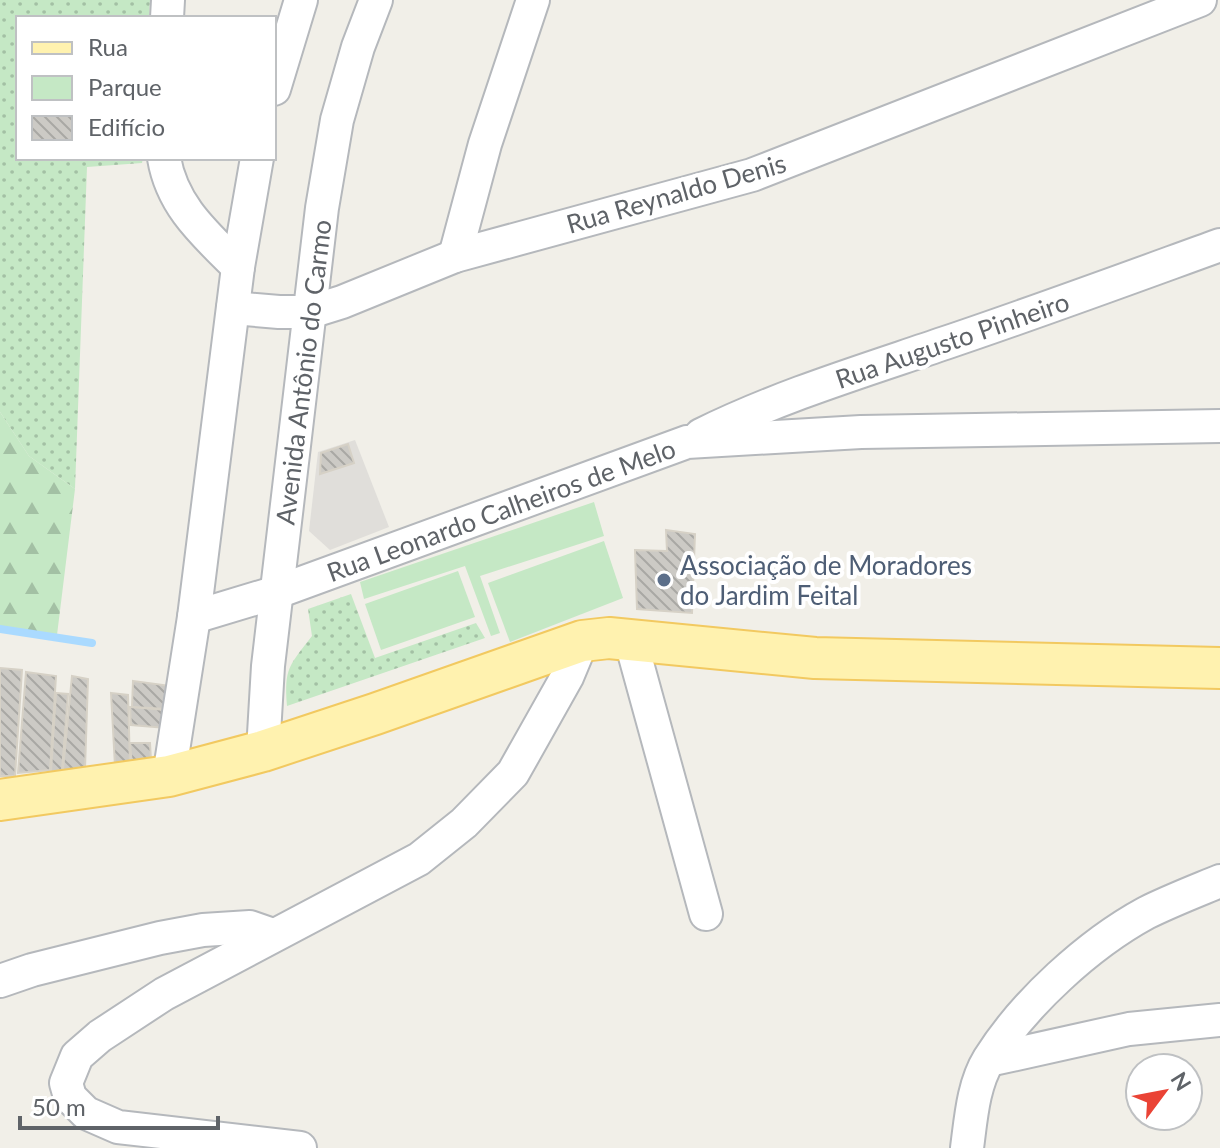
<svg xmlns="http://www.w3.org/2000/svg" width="1220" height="1148" font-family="Lato,sans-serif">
  <defs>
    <pattern id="grass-dots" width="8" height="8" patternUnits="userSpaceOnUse" patternTransform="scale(2)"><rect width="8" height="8" fill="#c5e8c5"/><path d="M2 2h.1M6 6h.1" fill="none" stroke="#a3c0a4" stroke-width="1.8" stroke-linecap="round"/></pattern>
    <pattern id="forest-firs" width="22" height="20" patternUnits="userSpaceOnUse" patternTransform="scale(2)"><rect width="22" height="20" fill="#c5e8c5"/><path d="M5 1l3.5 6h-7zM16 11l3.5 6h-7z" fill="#a3c0a4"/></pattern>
    <pattern id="building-back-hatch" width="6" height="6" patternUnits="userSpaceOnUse" patternTransform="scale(2)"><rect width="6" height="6" fill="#cccac5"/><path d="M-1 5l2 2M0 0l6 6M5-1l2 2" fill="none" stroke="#a9a8a4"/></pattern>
  </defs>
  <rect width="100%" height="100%" fill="#f1efe8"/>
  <path fill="#e0deda" d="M355 440 389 527 330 550 309 531 318 452Z"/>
  <g fill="url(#grass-dots)">
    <path d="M0 0H150L149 18H18V158H143L142 163 87 167 75 489 29 456 0 412Z"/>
    <path d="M351 594 375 658 476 623 485 638 287 706C284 668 289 666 312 636L308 609Z"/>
  </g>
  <path fill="url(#forest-firs)" d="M0 412 29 456 75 489 57 635 0 627Z"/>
  <g fill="#c5e8c5">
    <path d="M594 502 604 536 480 576 500 633 491 636 465 566 364 599 360 582Z"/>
    <path d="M604 541 623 598 510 642 488 583Z"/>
    <path d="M458 571 475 617 381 650 365 604Z"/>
  </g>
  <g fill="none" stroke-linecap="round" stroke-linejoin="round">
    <path stroke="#aadaff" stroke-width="8" d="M0 629 92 643"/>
  </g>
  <g fill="url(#building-back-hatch)" stroke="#d6d1c6" stroke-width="2">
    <path d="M348 444 354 463 320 474 321 453Z"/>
    <path d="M666 530 695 534 692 613 637 609 635 550 667 551Z"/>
    <path d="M0 668 22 670 15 776H0Z"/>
    <path d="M26 672 56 676 50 770 18 773Z"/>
    <path d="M72 676 88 679 85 769 63 770Z"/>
    <path d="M133 681 171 686 168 709 132 707Z"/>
    <path d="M56 693 68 694 62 770 51 772Z"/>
    <path d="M111 693 128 695 130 766H115Z"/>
    <path d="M130 707 166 710V728L131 725Z"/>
    <path d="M130 743H150L151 760 132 765Z"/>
  </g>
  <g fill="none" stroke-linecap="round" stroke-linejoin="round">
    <defs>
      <g id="minor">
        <path d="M167 18 168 0"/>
        <path d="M274 89 301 0"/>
        <path d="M164 158C172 206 205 234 238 267"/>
        <path d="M455 256 485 144 533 0"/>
        <path d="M233 308 279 312H310L342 302 455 256 752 175 1200 0"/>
        <path d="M701 435C780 396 863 371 945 343 1037 312 1129 278 1220 245"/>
        <path d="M194 617 277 592 687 442 861 432 1220 426"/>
        <path d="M630 638 706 914"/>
        <path d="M263 751 268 666 322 208 337 120 358 47 376 0"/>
        <path d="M169 776 194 617 238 267 257 158"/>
        <path d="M0 981 32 970 160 938 203 930 250 927 273 935"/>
        <path d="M989 1060 1129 1029 1220 1020"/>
        <path d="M300 1148 118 1127 86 1113 70 1097 66 1083 77 1056 100 1036 164 994 419 859 464 823 513 773 567 677 582 641"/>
        <path d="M967 1148C971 1118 973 1085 989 1059 1024 1003 1089 944 1146 913 1170 901 1196 891 1220 881"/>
      </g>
      <path id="major" d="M0 800 169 776 263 751 375 714 582 641 609 638 815 658 1220 668"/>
    </defs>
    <use href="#minor" stroke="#b5b8bc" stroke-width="36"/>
    <use href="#major" stroke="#f2c960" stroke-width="44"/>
    <use href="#minor" stroke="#fff" stroke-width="32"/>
    <use href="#major" stroke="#fff2af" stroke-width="40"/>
  </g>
  <circle fill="#5c6f8a" stroke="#fff" stroke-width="3" cx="664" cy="580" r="8"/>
  <g text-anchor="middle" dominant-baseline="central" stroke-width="8" stroke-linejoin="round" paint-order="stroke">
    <g font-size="26" fill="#5f6368" stroke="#fff">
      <text transform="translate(676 193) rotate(-16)">Rua Reynaldo Denis</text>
      <text transform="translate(952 340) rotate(-19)">Rua Augusto Pinheiro</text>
      <text transform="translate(303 372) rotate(-83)">Avenida Antônio do Carmo</text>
      <text transform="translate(501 510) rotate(-20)">Rua Leonardo Calheiros de Melo</text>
    </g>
    <g font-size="26" fill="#4e5e75" stroke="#fff" text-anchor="start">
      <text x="680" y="565">Associação de Moradores<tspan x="680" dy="30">do Jardim Feital</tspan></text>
    </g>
  </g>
  <rect x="16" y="16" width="260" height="144" fill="#ffffff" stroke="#bfc1c3" stroke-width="2"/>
  <rect x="32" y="42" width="40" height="12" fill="#fff2af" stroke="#bfc1c3" stroke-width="2"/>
  <text x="88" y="56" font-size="24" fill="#5f6368">Rua</text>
  <rect x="32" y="76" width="40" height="24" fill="#c5e8c5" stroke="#bfc1c3" stroke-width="2"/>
  <text x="88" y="96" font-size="24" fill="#5f6368">Parque</text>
  <rect x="32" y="116" width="40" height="24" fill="url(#building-back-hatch)" stroke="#bfc1c3" stroke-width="2"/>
  <text x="88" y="136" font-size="24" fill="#5f6368">Edifício</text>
  <g transform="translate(1164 1092) rotate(58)"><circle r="38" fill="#ffffff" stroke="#bfc1c3" stroke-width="2"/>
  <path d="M0-6L14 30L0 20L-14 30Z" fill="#ea4335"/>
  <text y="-12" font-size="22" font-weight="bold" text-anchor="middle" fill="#5f6368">N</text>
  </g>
  <path d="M20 1116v12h198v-12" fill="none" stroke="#5f6368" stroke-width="4"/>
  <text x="32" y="1116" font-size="24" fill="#5f6368" stroke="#ffffff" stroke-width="6" paint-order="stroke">50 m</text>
</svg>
